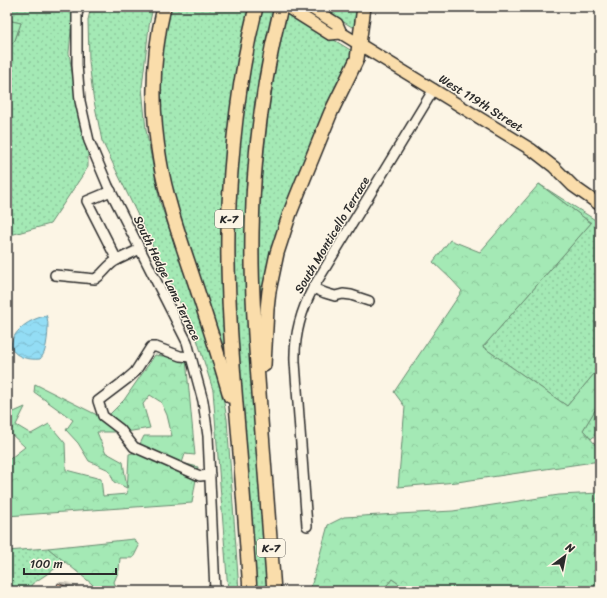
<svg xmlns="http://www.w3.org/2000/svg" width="607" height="598" font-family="Sriracha,sans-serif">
  <defs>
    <pattern id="grass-dots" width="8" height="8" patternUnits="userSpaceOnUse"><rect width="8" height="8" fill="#a4e9b5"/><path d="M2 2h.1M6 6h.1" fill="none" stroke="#8dc89c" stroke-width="1.8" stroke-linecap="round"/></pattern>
    <pattern id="forest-crowns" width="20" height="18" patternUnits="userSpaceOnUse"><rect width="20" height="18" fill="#a4e9b5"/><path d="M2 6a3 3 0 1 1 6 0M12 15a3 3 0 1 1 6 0" fill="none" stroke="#8dc89c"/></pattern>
    <pattern id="water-waves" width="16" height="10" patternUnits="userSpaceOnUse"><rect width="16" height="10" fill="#93ddf5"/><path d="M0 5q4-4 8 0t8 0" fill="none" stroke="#7fbed2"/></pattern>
    <filter id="shadow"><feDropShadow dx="2.5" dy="-2.5" stdDeviation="1" flood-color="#0004"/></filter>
  </defs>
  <rect width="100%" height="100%" fill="#fcf5e5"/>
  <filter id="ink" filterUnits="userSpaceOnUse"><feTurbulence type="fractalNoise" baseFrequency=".025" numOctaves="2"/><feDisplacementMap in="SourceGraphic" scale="8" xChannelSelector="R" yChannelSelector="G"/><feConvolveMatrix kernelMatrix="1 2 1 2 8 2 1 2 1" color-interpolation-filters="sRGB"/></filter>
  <g filter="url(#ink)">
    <g fill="url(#grass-dots)" stroke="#688a70">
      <path d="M7 7H73L69 53 77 103 88 155V167L50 224 7 236V49L15 40 21 23 7 20Z"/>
      <path d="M91 7H153L149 26 142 87 146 130 160 202 218 369 227 419 239 591H228L213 390 196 336 102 141 93 96 89 61 88 20Z"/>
      <path d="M167 7H280L352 51 353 53 264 303C258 292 259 269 259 255 258 179 268 107 281 32L271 27 246 261 247 303 267 591H256C248 489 238 386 235 284 232 210 236 135 238 61 221 161 216 263 227 365L180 227 161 149 160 51Z"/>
      <path d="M319 7H361L356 25 352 27Z"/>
      <path d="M539 184 600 223V367L567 406 483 347 591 223Z"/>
      <path d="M600 402V431L591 439 583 430Z"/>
      <path d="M48 548 65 562 32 584 28 591H7V551Z"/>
      <path d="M392 579 405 588 407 591H382Z"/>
    </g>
    <g fill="url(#forest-crowns)" stroke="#688a70">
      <path d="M7 20 21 23 15 40 7 49Z"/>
      <path d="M539 184 591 223 483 347 567 406 600 367V402L583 430 600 450V461L457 482 398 487 405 407 394 392 462 291 452 280 433 262 450 240 480 252Z"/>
      <path d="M155 355 186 359 195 455 185 454 182 463 198 467 192 503 7 516V461L25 447 10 433 7 437V415L25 407 16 425 31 434 49 424 65 443 66 470 101 479 103 496 127 494 129 454 136 452 144 436H172L167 415 161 402 150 395 143 404 150 428 126 432H97L105 452 123 462 127 488 114 482 109 470 89 461 78 443 66 430 73 420 34 392 35 384 105 419 124 400Z"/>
      <path d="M600 493V591H407L405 588 392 579 382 591H310L328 525 344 517 453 511 559 495Z"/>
      <path d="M134 539 139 546 133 558H120L119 570 114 582 118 591H97L92 584 48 548Z"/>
    </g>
    <path fill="url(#water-waves)" stroke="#6996a4" d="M46 315C50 321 47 346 44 353 43 355 42 357 40 359 17 361 0 348 21 328 25 324 32 320 38 318 41 317 43 317 46 315Z"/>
    <path fill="#fecbad" stroke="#2b2b2b" filter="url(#shadow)" d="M58 583 76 591H55Z"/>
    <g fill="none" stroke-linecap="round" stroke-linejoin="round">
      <defs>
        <g id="minor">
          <path d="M79 7 77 15V65L80 101 89 141 108 186 187 342 203 401 208 436 215 591"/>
          <path d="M111 191 87 201 117 260 140 249"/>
          <path d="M55 275 95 279C104 274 107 265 117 260"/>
          <path d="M313 288 325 293 335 296 343 294 351 295 369 301"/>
          <path d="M191 357 180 356 156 347H151L135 372 127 379 98 401 103 416 120 429 134 447 193 473 200 476 210 475"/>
          <path d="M307 526 295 362C294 335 301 311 313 288L434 89"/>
        </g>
        <g id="major">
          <path d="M287 7 330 34 341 33"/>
          <path d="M310 7 337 24 341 33 532 150 554 167 573 186 600 205"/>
        </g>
        <g id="highway">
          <path d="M164 7C152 57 151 110 160 161 166 198 179 235 191 271 205 313 218 354 230 396"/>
          <path d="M264 365 267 309 269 291 277 253 290 213 304 178 331 112 357 59 364 7"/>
          <path d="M250 591C246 533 242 474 237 416 232 355 227 293 228 232 230 157 238 80 256 7"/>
          <path d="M274 591C269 530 265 468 260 407 256 349 251 290 252 232 253 156 263 81 281 7"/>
        </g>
      </defs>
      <use href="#minor" stroke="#2b2b2b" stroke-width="12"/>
      <use href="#major" stroke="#2b2b2b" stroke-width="14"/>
      <use href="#highway" stroke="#2b2b2b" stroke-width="16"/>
      <use href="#minor" stroke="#fcf5e5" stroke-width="9"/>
      <use href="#major" stroke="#faddab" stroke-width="11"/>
      <use href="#highway" stroke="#faddab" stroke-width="13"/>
    </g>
  </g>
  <g text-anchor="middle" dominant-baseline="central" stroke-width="3" stroke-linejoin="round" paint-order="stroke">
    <g fill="#fcf5e5" stroke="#6a6863" stroke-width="1">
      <rect x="215" y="210" width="28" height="18" rx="3"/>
      <rect x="257" y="539" width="28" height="18" rx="3"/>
    </g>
    <g font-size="11" font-weight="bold" fill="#2b2b2b">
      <text x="229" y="219">K-7</text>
      <text x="271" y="548">K-7</text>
    </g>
    <g font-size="12" fill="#2b2b2b" stroke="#fcf5e5">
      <text transform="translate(481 103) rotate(32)">West 119th Street</text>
      <text transform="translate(332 235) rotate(-59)">South Monticello Terrace</text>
      <text transform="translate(167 278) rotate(64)">South Hedge Lane Terrace</text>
    </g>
  </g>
  <rect width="607" height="598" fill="none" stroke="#fcf5e5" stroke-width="24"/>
  <rect x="12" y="12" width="583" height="574" fill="none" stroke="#2b2b2b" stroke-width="1.5" filter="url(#ink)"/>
  <g transform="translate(565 556) rotate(32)" stroke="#fcf5e5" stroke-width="3" paint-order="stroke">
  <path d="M0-3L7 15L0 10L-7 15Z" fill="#2b2b2b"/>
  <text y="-6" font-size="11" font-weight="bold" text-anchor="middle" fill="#2b2b2b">N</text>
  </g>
  <path d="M24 568v6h92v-6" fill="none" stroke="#2b2b2b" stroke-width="2"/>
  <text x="30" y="568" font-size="12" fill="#2b2b2b" stroke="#fcf5e5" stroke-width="3" paint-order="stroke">100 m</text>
</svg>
